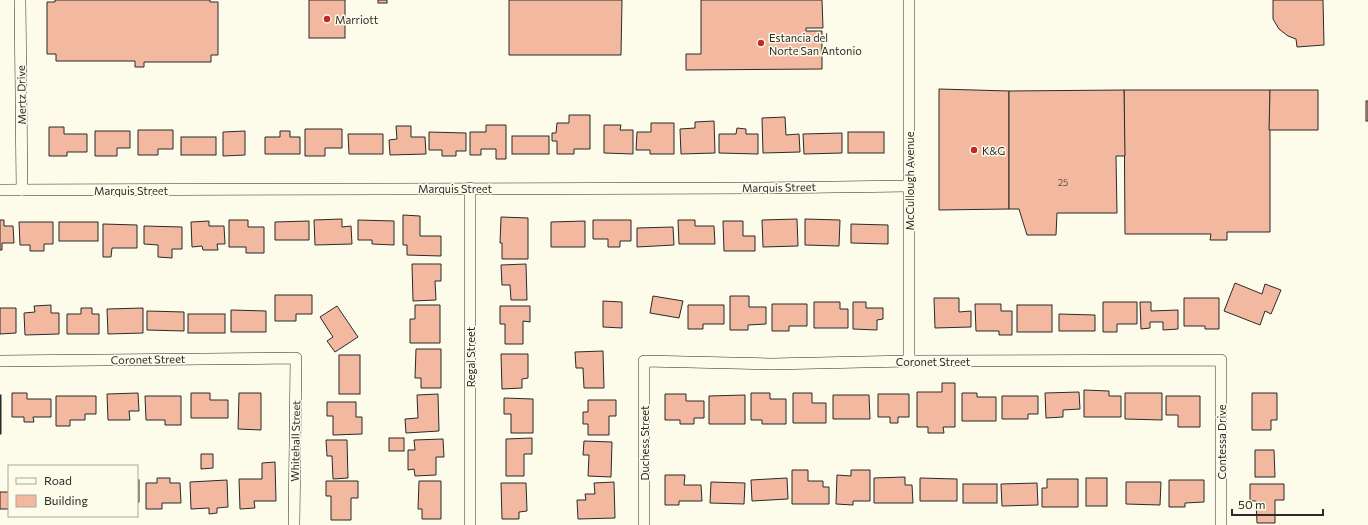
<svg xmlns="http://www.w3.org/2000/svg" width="1368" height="525" font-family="Commissioner,sans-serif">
  <rect width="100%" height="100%" fill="#fdfbea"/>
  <g fill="#f2b8a0" stroke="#2b2b2b">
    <path d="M55 0H210V2H218V55H211V62H144V67H135V61H56V54H47V2H55Z"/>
    <rect x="309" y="0" width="36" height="38"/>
    <rect x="378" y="0" width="9" height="3"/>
    <path d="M509 0H622L621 55H509Z"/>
    <path d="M701 0H822L823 28H806V31H822V69L686 70V54H701Z"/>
    <path d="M1273 0H1323L1324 45 1297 47 1296 39 1288 36 1279 29 1273 19Z"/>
    <path d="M939 89 1009 91V209L939 210Z"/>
    <path d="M1124 90H1270V232H1227V240H1210L1211 234H1125Z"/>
    <path d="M1124 90 1125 156H1116L1117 213H1057L1056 235H1027L1019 209H1009V91Z"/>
    <path d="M1270 90H1318V130H1269Z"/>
    <rect x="1366" y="101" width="2" height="20"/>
    <path d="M569 115H590V149H574V154H557V141H552V133H556L557 123H569Z"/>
    <path d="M785 117 786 135 799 134 800 152 763 153 762 118Z"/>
    <path d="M714 121 715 153 681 154 680 129 695 128V122Z"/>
    <path d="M651 123H674V154H650V150H636L637 132H651Z"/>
    <path d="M486 125H506V159H496V149H481V155H470V132H486Z"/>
    <path d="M604 125H621L620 130H633V154L604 153Z"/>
    <path d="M396 126H411V137H425L426 154 390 155 389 140 397 139Z"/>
    <path d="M49 127H64V134H87V152H67V156H49Z"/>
    <path d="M737 128 746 129V134H758V154L719 153V134H736Z"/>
    <path d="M305 129H342V148H325V156H305Z"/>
    <path d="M138 130H173V149H158V155H138Z"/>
    <path d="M95 131H130V148H117V156H95Z"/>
    <path d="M245 131V155L223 156V132Z"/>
    <path d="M280 131H290V137H300V154H265V137H280Z"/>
    <path d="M429 132 466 133V151H456V156H442V150H429Z"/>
    <rect x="848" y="132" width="36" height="21"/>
    <path d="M842 133V153L804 154 803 134Z"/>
    <path d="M348 134H383V154H349Z"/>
    <rect x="512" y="136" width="37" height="18"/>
    <rect x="181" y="137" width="35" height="18"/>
    <path d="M403 215 420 216V236H441V256L407 255V245H403Z"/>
    <path d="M501 217 528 218V259H502V243H500Z"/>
    <path d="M342 219V227L351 226 352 244 315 245 314 220Z"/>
    <path d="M797 219 798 246 763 247 762 220Z"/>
    <path d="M805 219 840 220 839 246 805 245Z"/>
    <path d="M0 220H4V226H13L14 243H2V250H0Z"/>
    <path d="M229 220H248V227H264V253H246V247H229Z"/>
    <path d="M358 220 394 221V245L372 244V240H358Z"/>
    <path d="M593 220H631V241H620V247H608V239H593Z"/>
    <path d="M678 220H695V226H714L715 244H679Z"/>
    <path d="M209 221V226H224L225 244H217L218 250H203L202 246 192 247 191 222Z"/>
    <path d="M309 221V240H275V222Z"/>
    <path d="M585 221V247H551V222Z"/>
    <path d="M723 221H743V236H755V251H724Z"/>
    <path d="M19 222H53V244H44V251H30V245H20Z"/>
    <rect x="59" y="222" width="39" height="19"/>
    <path d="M103 224 137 225V248H112L111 257H103Z"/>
    <path d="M851 224 888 225V244L851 243Z"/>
    <path d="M144 226 182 227V249H172V258L158 257V245L144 244Z"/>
    <path d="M673 227 674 245 637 247V228Z"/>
    <path d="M412 264H441V281H435L436 300 413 301Z"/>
    <path d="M526 264 527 300H511L510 285H502L501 265Z"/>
    <path d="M1235 283 1262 294 1265 284 1281 290 1271 314 1265 311 1260 325 1224 311Z"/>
    <path d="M275 295H312V314H296V321H275Z"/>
    <path d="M653 296 683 301 679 318 650 313Z"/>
    <path d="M730 296H749V307H766V324L748 325V330H730Z"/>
    <path d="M934 298H959V312L971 311V327L935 328Z"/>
    <path d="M1184 298H1219V329H1205V326H1184Z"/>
    <path d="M603 301 622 302V328L603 327Z"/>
    <path d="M814 302H840V309H848V328H814Z"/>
    <path d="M853 302H866V308H883V319L877 320V330L853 329Z"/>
    <path d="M1103 302H1137V324H1117V332H1103Z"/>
    <path d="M1140 302H1151V311L1178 310V329L1163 330V322H1150V328L1141 329Z"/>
    <path d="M772 304H807V326H789V331H772Z"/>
    <path d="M975 304H1001V311H1012V335H999V331H976Z"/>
    <path d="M51 305V313H59V334L25 335 24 313 35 312 34 306Z"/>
    <path d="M415 305H440V343H410V319H415Z"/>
    <path d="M688 305H724V324H703V329H688Z"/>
    <rect x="1017" y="305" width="35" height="27"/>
    <path d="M337 306 358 337 335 352 327 341 333 337 320 317Z"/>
    <path d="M500 306H530V322L523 321V344H505V324H500Z"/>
    <path d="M0 308H16V333L0 334Z"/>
    <path d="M81 308H92V314H99V334H67V314H81Z"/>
    <path d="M143 308V333L108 334 107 309Z"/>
    <path d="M231 310 266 311V332H231Z"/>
    <path d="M147 311 184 312V331L147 330Z"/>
    <rect x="188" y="314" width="37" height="19"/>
    <path d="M1059 314 1095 315V331H1059Z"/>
    <path d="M416 349H441V388H421V378H415Z"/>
    <path d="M603 351 604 388H584L583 368H576L575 352Z"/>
    <path d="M501 354H528V378L522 379V388L502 389Z"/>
    <rect x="339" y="355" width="21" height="39"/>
    <path d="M942 383H955V427H943L944 433H928V427H917V392H942Z"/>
    <path d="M1084 390 1109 391V396H1121V417H1084Z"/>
    <path d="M1079 392 1080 409 1063 410V417L1046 418 1045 393Z"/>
    <path d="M12 393H27V399H51V417H33L34 422H24V417H12Z"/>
    <path d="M138 393 139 411H129L130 420H108L107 394Z"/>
    <path d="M191 393H210V400H228V418H191Z"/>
    <path d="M239 393H261V430L238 429Z"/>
    <path d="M751 393H770V399H786V424H762V420H751Z"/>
    <path d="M793 393H812V403H826V423H793Z"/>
    <path d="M962 393H977V397H996V421H962Z"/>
    <path d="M1125 393H1162V420L1125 419Z"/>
    <path d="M1252 393H1277V420H1271V430H1252Z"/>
    <path d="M438 394 439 431 406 433 405 419 418 418 417 395Z"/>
    <path d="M665 394H686V401H704V418H694V424H680V420H665Z"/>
    <path d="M878 394H909V417H898V423H890V417H878Z"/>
    <rect x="0" y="395" width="1" height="39"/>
    <path d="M745 395V424H709V396Z"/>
    <path d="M833 395H869L870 419H833Z"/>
    <path d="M56 396H96V414H85V420H70V426H56Z"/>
    <path d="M145 396H181V425H165V420H146Z"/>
    <path d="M1002 396H1038V414H1028V419H1002Z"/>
    <path d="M1166 396H1200V427H1178V415H1166Z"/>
    <path d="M504 398 533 399V433H511V414H504Z"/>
    <path d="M588 400H616V416H609V435H588V424H583V412H588Z"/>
    <path d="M327 402H356V417H362V434L333 435V416H327Z"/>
    <rect x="389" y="438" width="15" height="13"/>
    <path d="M532 438V454H524V476H506V439Z"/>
    <path d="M443 439 444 457H436V475L415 476 414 469 408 470V450H415L414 440Z"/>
    <path d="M326 440H347L348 478 333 479 332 456H327Z"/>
    <path d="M584 441 612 442 611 477 588 476 589 455H583Z"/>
    <path d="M1255 450H1274L1275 477H1255Z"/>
    <path d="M201 454H213V468L201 469Z"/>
    <path d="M275 462 276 501H254L255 508 240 509 239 479H262V463Z"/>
    <path d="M792 470H808V481H823V487H829V504H792Z"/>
    <path d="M851 470H870V501H853V505L836 504 837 475 851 476Z"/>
    <path d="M665 475H685L684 485H701L702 501H679V505H665Z"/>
    <path d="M905 477V485H912L913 503H874V478Z"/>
    <path d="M157 478H170V483H180L181 503H162V509H146V483H157Z"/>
    <path d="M787 478 788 499 752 501 751 480Z"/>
    <path d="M920 478 957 479V501H920Z"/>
    <rect x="1086" y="478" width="21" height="28"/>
    <path d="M1047 479H1078V507H1042V488H1047Z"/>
    <rect x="137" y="480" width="2" height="22"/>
    <path d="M227 480 228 507 217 508V513L209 514V508L191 509 190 482Z"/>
    <path d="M1169 480H1204V502L1185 503V507H1169Z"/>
    <path d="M326 481H358V498H351V520H331V496H326Z"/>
    <path d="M419 481H441V519H422V509H418Z"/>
    <path d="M614 482 615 518 578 519 577 500H586L585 494H595L594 483Z"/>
    <path d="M711 482 745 483 744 504 710 503Z"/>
    <path d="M1126 482H1161L1160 505 1126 504Z"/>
    <path d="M501 483H526L527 511 519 512V519H502Z"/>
    <path d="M1037 483 1038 505 1002 506 1001 484Z"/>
    <rect x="963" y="484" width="34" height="19"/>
    <path d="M1250 484H1284V500H1275V523H1257L1256 501H1250Z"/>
    <rect x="0" y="492" width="9" height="17"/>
  </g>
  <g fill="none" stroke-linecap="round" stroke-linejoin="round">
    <defs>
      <g id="minor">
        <path d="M20 0 22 190"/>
        <path d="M909 0V361"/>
        <path d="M470 188V525"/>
        <path d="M0 190 761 188 909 186"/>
        <path d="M0 361 296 358 294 525"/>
        <path d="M644 525V361L771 364 909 361 1221 360V525"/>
      </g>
    </defs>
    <use href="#minor" stroke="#2b2b2b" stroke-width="12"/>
    <use href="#minor" stroke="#fdfbea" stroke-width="11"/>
  </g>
  <g fill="#c62828" stroke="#fdfbea" stroke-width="1.5">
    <circle cx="327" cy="19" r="4"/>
    <circle cx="761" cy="43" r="4"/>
    <circle cx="974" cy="150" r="4"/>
  </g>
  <g text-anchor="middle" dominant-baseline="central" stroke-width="3" stroke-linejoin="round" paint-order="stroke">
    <g font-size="9" fill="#5d4e48">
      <text x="1063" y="182">25</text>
    </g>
    <g font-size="11" fill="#2b2b2b" stroke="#fdfbea" text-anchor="start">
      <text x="335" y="19">Marriott</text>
      <text x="769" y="37">Estancia del<tspan x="769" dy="13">Norte San Antonio</tspan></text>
      <text x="982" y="150">K&amp;G</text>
    </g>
    <g font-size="11" fill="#2b2b2b" stroke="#fdfbea">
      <text transform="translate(21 95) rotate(-91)">Mertz Drive</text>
      <text transform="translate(909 181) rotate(-90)">McCullough Avenue</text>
      <text transform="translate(779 187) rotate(-1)">Marquis Street</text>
      <text x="455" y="188">Marquis Street</text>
      <text x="131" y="190">Marquis Street</text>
      <text transform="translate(470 357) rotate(-90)">Regal Street</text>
      <text transform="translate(148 359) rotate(-1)">Coronet Street</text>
      <text x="933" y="361">Coronet Street</text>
      <text transform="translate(295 441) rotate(-89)">Whitehall Street</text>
      <text transform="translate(1221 442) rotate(-90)">Contessa Drive</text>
      <text transform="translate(644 443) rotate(-90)">Duchess Street</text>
    </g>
  </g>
  <rect x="8" y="465" width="130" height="52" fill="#fdfbea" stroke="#a9a89e"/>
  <rect x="16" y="478" width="20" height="6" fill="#fdfbea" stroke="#a9a89e"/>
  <text x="44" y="485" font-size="12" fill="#2b2b2b">Road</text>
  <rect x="16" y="495" width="20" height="12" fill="#f2b8a0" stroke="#a9a89e"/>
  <text x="44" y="505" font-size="12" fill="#2b2b2b">Building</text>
  <path d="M1232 509v6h91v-6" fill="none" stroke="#2b2b2b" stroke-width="2"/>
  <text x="1238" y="509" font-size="12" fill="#2b2b2b" stroke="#fdfbea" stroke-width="3" paint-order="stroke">50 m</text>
</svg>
